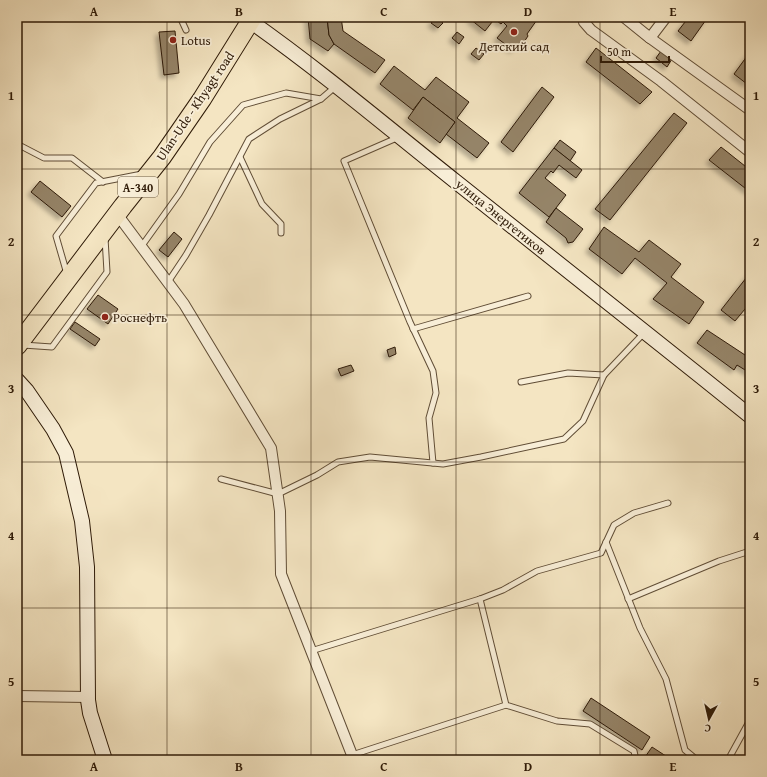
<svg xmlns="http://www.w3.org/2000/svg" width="767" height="777" font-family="'Gentium Book Plus',serif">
  <defs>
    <filter id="shadow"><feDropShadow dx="-3.5" dy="3.5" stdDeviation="2" flood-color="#0004"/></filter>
  </defs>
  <rect width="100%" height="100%" fill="#f4e5c2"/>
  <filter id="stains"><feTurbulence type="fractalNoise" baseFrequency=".005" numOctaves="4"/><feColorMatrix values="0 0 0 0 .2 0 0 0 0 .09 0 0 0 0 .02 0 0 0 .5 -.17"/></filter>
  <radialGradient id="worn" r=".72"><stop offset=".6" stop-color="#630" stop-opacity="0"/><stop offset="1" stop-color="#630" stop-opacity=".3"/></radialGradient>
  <g fill="#958468" stroke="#2e1a07" filter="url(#shadow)">
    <path d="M308 17H327L329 35 334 44 328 51 310 39Z"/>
    <path d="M327 17H341L343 31 385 60 375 73 334 44 329 35Z"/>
    <path d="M436 17 443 23 438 28 431 23Z"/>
    <path d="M472 17H539L527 34 528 36 522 45 519 43 513 50 497 38 507 26 503 22 501 24 497 21 499 18 496 17 485 31 470 19Z"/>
    <path d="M689 17H708L691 41 678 31Z"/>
    <path d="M175 31 179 73 164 75 159 32Z"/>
    <path d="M457 32 464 37 459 44 452 38Z"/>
    <path d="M476 48 484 54 479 60 471 54Z"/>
    <path d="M596 48 652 92 640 104 586 62Z"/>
    <path d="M661 51 672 59 667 67 656 58Z"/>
    <path d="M750 52V80L747 84 734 74Z"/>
    <path d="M394 66 425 90 436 77 469 102 457 118 489 143 477 158 446 134 455 122 423 97 413 110 380 84Z"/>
    <path d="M542 87 554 97 513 152 501 142Z"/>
    <path d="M423 97 455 122 440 143 408 118Z"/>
    <path d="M674 113 687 123 610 220 595 209Z"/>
    <path d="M560 140 576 152 570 161 554 148Z"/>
    <path d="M721 147 750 170V192L709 160Z"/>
    <path d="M554 148 582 170 576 178 559 165 553 173 551 171 545 178 566 195 549 217 519 193Z"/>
    <path d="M40 181 71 206 62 217 31 192Z"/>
    <path d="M556 208 583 229 573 242 568 243 566 238 546 222Z"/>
    <path d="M604 227 639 252 649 240 681 264 671 277 704 302 689 324 653 299 667 283 635 258 622 274 589 249Z"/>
    <path d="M174 232 182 239 168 257 159 250Z"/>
    <path d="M750 273V303L735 321 721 310Z"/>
    <path d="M98 295 118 309 108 324 87 309Z"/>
    <path d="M75 322 100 339 95 346 70 329Z"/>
    <path d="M707 330 745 355 750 351V373L737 365 734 370 697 343Z"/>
    <path d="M395 347 396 354 389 357 387 350Z"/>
    <path d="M351 365 354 371 341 376 338 369Z"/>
    <path d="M591 698 650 737 642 750 583 711Z"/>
    <path d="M652 747 672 760H643Z"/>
  </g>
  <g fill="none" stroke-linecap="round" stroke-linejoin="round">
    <defs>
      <g id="lane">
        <path d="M180 17 186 30"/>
        <path d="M399 137 344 161 410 322 433 371 436 393 429 418 433 463"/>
        <path d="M17 144 44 158H72L103 182"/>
        <path d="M240 157 262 204 281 224V233"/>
        <path d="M141 247 179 194 210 142 243 105 286 93 321 99 335 87"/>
        <path d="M67 274 56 236 96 183 142 174"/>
        <path d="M168 282 186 255 209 215 249 139 280 119 321 99"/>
        <path d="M413 329 528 296"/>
        <path d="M23 345 52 347 107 272 105 238"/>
        <path d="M521 382 568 373 604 375"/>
        <path d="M221 479 278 494 317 475 338 462 370 457 443 464 481 457 564 439 583 421 604 375 644 333"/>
        <path d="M606 542 640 628 666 679 685 750 697 760"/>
        <path d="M480 599 506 705 557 721 590 724 634 751 636 760"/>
        <path d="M628 599 719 561 750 551"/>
        <path d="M311 651 480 599 503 590 537 571 601 553 614 525 634 513 668 503"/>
        <path d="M352 755 506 705"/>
        <path d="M728 760 750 720"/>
      </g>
      <g id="street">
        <path d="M583 17 584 22 591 30 661 81 750 152"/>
        <path d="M624 17 650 38 750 110"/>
        <path d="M650 38 666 17"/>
        <path d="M117 214 184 304 271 448 280 511 281 574 354 760"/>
        <path d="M17 696 88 697"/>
      </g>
      <g id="secondary">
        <path d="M250 21C321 71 387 127 455 181 553 259 652 337 750 416"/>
        <path d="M17 380 27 391 53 429 66 453 82 521 87 567 88 700 90 713 105 760"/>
      </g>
      <path id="highway" d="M17 346 123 206 162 157 202 99 253 17"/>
    </defs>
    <use href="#lane" stroke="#604d36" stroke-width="7"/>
    <use href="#street" stroke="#604d36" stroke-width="12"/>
    <use href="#secondary" stroke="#2e1a07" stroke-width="16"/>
    <use href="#highway" stroke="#2e1a07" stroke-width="20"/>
    <use href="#lane" stroke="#f8eed7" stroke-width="5"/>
    <use href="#street" stroke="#f8eed7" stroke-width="10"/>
    <use href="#secondary" stroke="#f8eed7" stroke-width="14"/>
    <use href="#highway" stroke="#f4e5c2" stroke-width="18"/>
  </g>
  <path fill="none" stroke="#2e1a07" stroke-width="1" stroke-opacity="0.55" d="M167 17V760M311 17V760M456 17V760M600 17V760M17 169H750M17 315H750M17 462H750M17 608H750"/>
  <g fill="#8f2418" stroke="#f8eed7" stroke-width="1.5">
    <circle cx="514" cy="32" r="4"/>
    <circle cx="173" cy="40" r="4"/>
    <circle cx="105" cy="317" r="4"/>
  </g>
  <g text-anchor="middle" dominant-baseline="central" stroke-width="3.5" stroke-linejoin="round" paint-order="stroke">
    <rect fill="#f8eed7" stroke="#6b5a45" stroke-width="1" x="118" y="177" width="40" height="20" rx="3"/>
    <g font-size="12" font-weight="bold" fill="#2e1a07">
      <text x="138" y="187">А-340</text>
    </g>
    <g font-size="13" fill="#2e1a07" stroke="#f8eed7" text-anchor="start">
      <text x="181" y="40">Lotus</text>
      <text x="514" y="46" text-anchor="middle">Детский сад</text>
      <text x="113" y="317">Роснефть</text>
    </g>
    <g font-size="13" fill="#2e1a07" stroke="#f8eed7">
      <text transform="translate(195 106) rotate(-56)">Ulan-Ude - Khyagt road</text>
      <text transform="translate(501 217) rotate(39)">улица Энергетиков</text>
    </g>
  </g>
  <rect width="767" height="777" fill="none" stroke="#f4e5c2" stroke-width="44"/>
  <g transform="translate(709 719) rotate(188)" stroke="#f8eed7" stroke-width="3" paint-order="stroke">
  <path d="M0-3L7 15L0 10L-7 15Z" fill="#2e1a07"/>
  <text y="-6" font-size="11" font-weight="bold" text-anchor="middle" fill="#2e1a07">С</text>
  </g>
  <path d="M601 56v6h68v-6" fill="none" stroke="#2e1a07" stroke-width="2"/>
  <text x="607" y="56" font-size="12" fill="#2e1a07" stroke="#f8eed7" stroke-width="3" paint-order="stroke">50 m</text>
  <rect x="22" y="22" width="723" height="733" fill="none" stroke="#2e1a07" stroke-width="1.5"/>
  <g font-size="13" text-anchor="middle" font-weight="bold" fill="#2e1a07">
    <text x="94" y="16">A</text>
    <text x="239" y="16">B</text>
    <text x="384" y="16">C</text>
    <text x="528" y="16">D</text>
    <text x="673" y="16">E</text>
    <text x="11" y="100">1</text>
    <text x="756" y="100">1</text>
    <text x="11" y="246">2</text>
    <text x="756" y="246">2</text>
    <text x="11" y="393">3</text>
    <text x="756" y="393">3</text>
    <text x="11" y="540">4</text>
    <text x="756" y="540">4</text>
    <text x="11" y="686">5</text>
    <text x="756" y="686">5</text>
    <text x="94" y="771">A</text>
    <text x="239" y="771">B</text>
    <text x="384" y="771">C</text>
    <text x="528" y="771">D</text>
    <text x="673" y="771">E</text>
  </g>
  <rect width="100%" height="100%" filter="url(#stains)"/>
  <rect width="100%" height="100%" fill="url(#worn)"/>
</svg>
